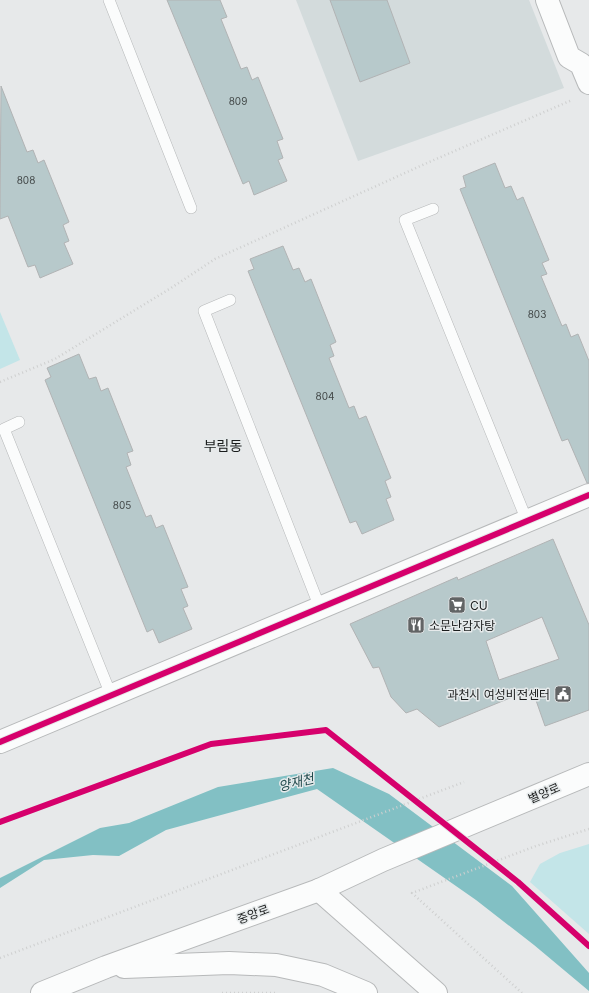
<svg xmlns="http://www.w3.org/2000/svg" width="589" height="993" font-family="Inter,'Noto Sans KR',sans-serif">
  <rect width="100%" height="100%" fill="#e7e9ea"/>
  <path fill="#d3dbdc" d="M296 0H529L564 88 358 161Z"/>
  <g fill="#c3e5e8">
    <path d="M0 312 20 360 0 369Z"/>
    <path d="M589 844V934L530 882 540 864 560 853Z"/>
  </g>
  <path fill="#82c0c4" d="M333 768 389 794 512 886 589 973V991L534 945 476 900 317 789 166 830 119 856 93 855 44 860 0 888V878L100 828 129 823 218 787Z"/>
  <g fill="#b7c9cb" stroke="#b1b3b4" fill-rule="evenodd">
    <path d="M167 0H220L227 17 221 19 241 69 247 67 252 80 258 77 283 139 277 141 283 158 278 160 287 181 254 195 249 181 243 184Z"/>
    <path d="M330 0H387L410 63 360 82Z"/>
    <path d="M1 86 27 152 33 150 38 163 44 160 69 222 63 225 69 241 64 243 73 264 40 278 35 265 28 267 8 216 0 219Z"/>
    <path d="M495 163 505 188 511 186 517 200 523 197 549 260 542 263 547 274 541 276 562 326 566 324 571 337 578 334 589 361V483H587L568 439 562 441 460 189 466 187 463 176Z"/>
    <path d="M283 246 293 270 299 268 305 282 311 279 336 342 330 345 334 356 329 358 349 408 354 406 359 419 366 416 391 478 385 481 391 497 386 499 394 520 362 534 356 521 350 523 248 271 254 269 250 259Z"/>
    <path d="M79 354 89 379 96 377 101 391 108 388 133 451 127 453 131 465 126 467 146 517 151 515 156 528 163 525 188 587 181 589 188 606 183 608 192 629 159 643 153 629 147 632 45 380 51 377 47 368Z"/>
    <path d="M553 539 589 625V710L545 726 532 689 439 727 417 709 406 713 391 697 379 667 373 668 350 624 457 577 458 580ZM542 617 559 659 499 680 486 641Z"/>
  </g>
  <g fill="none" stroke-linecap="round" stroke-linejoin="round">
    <defs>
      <g id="lane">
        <path d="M109 0 191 208"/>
        <path d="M433 209 405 220 527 521"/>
        <path d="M230 300 204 311 320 608"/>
        <path d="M19 422 4 429 111 695"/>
      </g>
      <g id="street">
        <path d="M547 0 569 57 581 64 589 83"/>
        <path d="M0 742 589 495"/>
      </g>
      <g id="secondary">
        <path d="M319 890 436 993"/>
        <path d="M124 967 229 963 276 965 323 975 366 993"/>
        <path d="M42 993 106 967 319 890 383 860 589 774"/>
      </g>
    </defs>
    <use href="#lane" stroke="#b7b9ba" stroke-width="12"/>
    <use href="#street" stroke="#b7b9ba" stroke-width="24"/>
    <use href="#secondary" stroke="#b7b9ba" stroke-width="24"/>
    <g stroke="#cecfcf" stroke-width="2.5" stroke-dasharray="1 3" stroke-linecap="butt">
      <path d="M0 382 55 359 171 288 215 259 427 163 572 100"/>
      <path d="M0 958 464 782"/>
      <path d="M222 993H278"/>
      <path d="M522 993 412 893 536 846 589 829"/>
    </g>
    <use href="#lane" stroke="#fbfcfc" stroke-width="11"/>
    <use href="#street" stroke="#fbfcfc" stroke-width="22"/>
    <use href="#secondary" stroke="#fbfcfc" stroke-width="22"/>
    <defs>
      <g id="cycleway">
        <path d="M0 742 589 495"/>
        <path d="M0 822 211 744 326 730 518 882 589 946"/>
      </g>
    </defs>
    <use href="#cycleway" stroke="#e6eaeb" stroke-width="8"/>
    <use href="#cycleway" stroke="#d6006c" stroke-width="6"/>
  </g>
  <defs>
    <symbol id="supermarket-square" viewBox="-11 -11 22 22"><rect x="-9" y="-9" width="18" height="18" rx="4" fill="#626465" stroke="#e6eaeb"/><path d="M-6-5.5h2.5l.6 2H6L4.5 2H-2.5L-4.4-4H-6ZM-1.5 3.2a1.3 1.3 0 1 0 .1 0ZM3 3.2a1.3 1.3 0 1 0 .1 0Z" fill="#fff"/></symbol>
    <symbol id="restaurant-square" viewBox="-11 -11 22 22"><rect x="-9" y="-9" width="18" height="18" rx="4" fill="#626465" stroke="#e6eaeb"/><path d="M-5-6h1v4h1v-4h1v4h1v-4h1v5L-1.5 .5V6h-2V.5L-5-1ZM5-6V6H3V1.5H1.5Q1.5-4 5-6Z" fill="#fff"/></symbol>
    <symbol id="civic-square" viewBox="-11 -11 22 22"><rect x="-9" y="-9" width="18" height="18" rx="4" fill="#626465" stroke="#e6eaeb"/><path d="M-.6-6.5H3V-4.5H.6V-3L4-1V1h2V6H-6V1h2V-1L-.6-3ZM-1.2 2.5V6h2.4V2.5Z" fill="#fff"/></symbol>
  </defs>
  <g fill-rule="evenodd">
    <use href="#supermarket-square" x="447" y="595" width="20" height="20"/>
    <use href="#restaurant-square" x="406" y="615" width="20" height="20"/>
    <use href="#civic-square" x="553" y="684" width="20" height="20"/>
  </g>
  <g text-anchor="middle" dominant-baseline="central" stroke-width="3" stroke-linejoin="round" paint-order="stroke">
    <g font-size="10" fill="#424848">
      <text x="238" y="101">809</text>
      <text x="26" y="180">808</text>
      <text x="537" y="314">803</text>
      <text x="325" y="396">804</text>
      <text x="122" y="505">805</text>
    </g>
    <g font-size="12" fill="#1b1d1d" stroke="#e6eaeb" text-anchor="start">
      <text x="470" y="605">CU</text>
      <text x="429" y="625">소문난감자탕</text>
      <text x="550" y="694" text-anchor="end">과천시 여성비전센터</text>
    </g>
    <g font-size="12" fill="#1b1d1d" stroke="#e6eaeb">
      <text transform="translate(544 793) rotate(-23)">별양로</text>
      <text transform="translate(253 914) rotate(-20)">중앙로</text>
    </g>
    <g font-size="13" font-style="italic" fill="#224b4d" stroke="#e6eaeb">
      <text transform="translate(296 782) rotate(-14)">양재천</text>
    </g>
    <g font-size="14" fill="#1b1d1d" stroke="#e6eaeb">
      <text x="223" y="445">부림동</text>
    </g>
  </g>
</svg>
